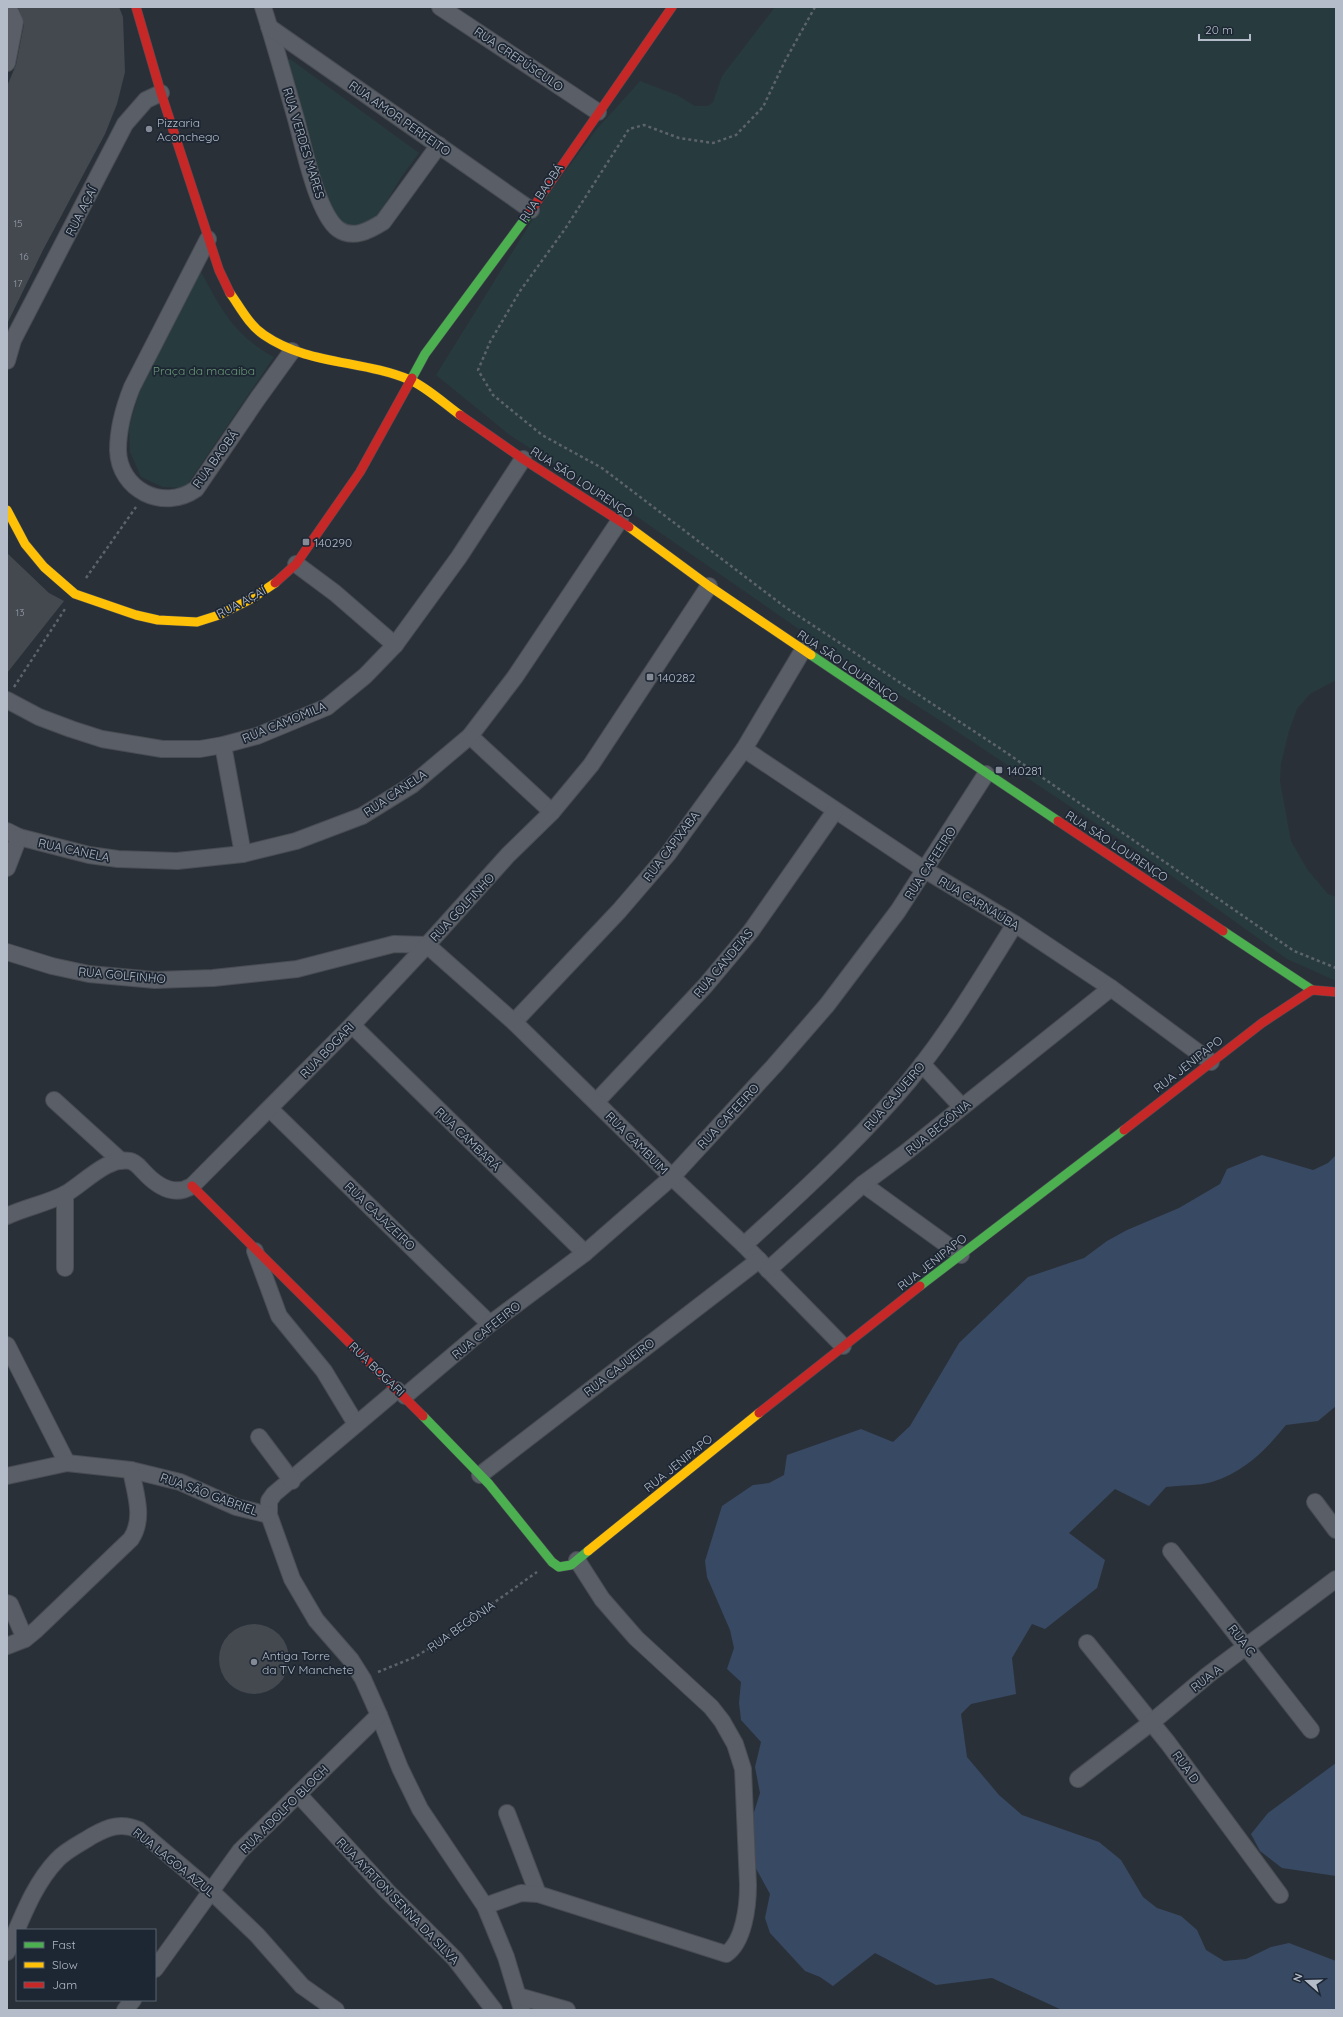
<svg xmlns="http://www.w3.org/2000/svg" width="1343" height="2017" font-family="Quicksand,sans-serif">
  <rect width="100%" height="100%" fill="#2a3038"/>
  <g fill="#273a3e">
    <path d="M775 7H1336V680L1310 694 1297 709 1289 731 1281 764 1280 781 1291 841 1307 869 1328 894 1336 897V981L1287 959 1133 848 944 723 829 650 636 516 511 436 436 375 549 193 596 130 640 81 677 95 695 106H708L713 102 722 76Z"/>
    <path d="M290 59 419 153 402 176 376 219 356 230 342 229 330 210 283 62Z"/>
    <path d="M199 268C221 308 232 334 274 357L185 488 163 487 141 477 130 452 129 426 141 387Z"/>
  </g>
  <g fill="#384963">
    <path d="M1262 1155 1313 1170 1328 1163 1336 1155V1406L1318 1421 1286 1425C1265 1451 1245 1471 1212 1482 1198 1486 1180 1485 1166 1487L1149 1506 1115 1489 1069 1533 1105 1560 1097 1588 1045 1629 1032 1624 1012 1658 1016 1694 971 1704 961 1714 967 1757 999 1795 1022 1815 1099 1842 1121 1860 1143 1897 1157 1908 1181 1916 1197 1930 1206 1950 1224 1961 1246 1959 1271 1947 1289 1943 1336 1961V2010H1062L992 1978 936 1985 875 1953 833 1986 820 1977 805 1971 770 1933 765 1918 770 1894 748 1854 750 1825 760 1793 755 1767 761 1742 741 1720 739 1703 741 1682 727 1669 734 1648 730 1630 707 1577 705 1561 722 1506 753 1485 769 1483 784 1475 787 1455 861 1429 893 1442 910 1426 959 1343 1028 1277 1084 1258 1107 1241 1127 1230 1179 1208 1220 1184 1227 1169Z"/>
    <path d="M1336 1763V1876L1282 1868 1260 1851 1251 1834 1268 1813Z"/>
  </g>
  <g fill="#444950">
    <path d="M18 7H119L123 17 125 72 117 104 105 134 43 250 7 324V86L16 65 24 24Z"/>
    <path d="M7 553 49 593 64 601 7 673Z"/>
    <circle cx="254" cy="1659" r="35"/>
  </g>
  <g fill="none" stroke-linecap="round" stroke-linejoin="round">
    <defs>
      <g id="street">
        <path d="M263 7C275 44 285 81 296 119 303 144 317 213 338 229 353 240 370 230 383 222L439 145"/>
        <path d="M440 7 598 112"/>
        <path d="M269 27 531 210"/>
        <path d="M7 63 15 22 8 7"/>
        <path d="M208 239 132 387C124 407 118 427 118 450 119 490 163 512 196 489L258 398 292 351"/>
        <path d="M7 361 13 340 125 124 146 100 161 93"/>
        <path d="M296 564 335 593 395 645"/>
        <path d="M7 700 39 717 71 729 102 739 162 749H200L223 745 257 736 327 707 365 676 395 645 459 557 523 459"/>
        <path d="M470 736 552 812"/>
        <path d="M223 745 243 854"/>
        <path d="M744 749 925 870 1015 924 1111 988 1211 1062"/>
        <path d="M7 831 19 837 89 855 118 859 177 861 243 854 296 841 362 816 412 785 470 736 515 677 620 520"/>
        <path d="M7 868 19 837"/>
        <path d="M7 952 52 966 89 974 155 980 213 978 297 969 394 944 427 945 508 855 552 812 591 765 709 586"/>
        <path d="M514 1022 619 911 668 854 744 749 803 650"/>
        <path d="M352 1025 585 1253"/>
        <path d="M922 1064 962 1107"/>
        <path d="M54 1100 121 1161"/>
        <path d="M596 1102 705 986 751 931 835 811"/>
        <path d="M270 1109 490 1324"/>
        <path d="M863 1184 961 1255"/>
        <path d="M7 1216C26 1207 49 1203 67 1193 85 1182 109 1156 130 1161 136 1162 140 1168 144 1172 157 1186 174 1197 192 1186L352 1025 427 945 514 1022 672 1177 744 1245 843 1346"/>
        <path d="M744 1245C797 1197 849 1149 896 1096 941 1046 979 981 1015 924"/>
        <path d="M255 1251 279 1316 324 1371 356 1424"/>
        <path d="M65 1268V1194"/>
        <path d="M768 1270 863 1184 905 1153 1111 988"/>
        <path d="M7 1345 67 1463"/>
        <path d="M397 1390 274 1494 269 1501V1515L292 1579 316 1620 351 1660 363 1679 379 1715 400 1768 420 1809 485 1906 506 1957 522 2010"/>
        <path d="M405 1396 490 1324 585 1253 672 1177 774 1066 827 1005 898 911 986 774"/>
        <path d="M259 1437 292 1481"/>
        <path d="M480 1475 759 1260"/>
        <path d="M7 1476 67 1463 131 1470 180 1482 236 1507 269 1515"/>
        <path d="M1315 1502 1336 1530"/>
        <path d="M1171 1551 1311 1730"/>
        <path d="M7 1603 10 1604 25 1639"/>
        <path d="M1087 1643 1168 1743 1280 1895"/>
        <path d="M7 1646 25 1639 36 1630 131 1539C145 1518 135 1493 131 1470"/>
        <path d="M1078 1779 1152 1722 1208 1675 1336 1579"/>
        <path d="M299 1795 388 1892 455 1959 494 2010"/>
        <path d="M507 1813 538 1894"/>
        <path d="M485 1906 521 1893 538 1894 726 1954C744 1942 748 1906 748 1885L743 1769 735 1744 722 1721 711 1707 636 1638 602 1599 577 1560"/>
        <path d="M7 1952C21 1921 33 1885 57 1860 66 1850 81 1843 92 1836 108 1827 121 1822 139 1830L212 1892 257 1935 302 1986 336 2010"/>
        <path d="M155 1969 240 1851 379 1715"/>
        <path d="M518 1996 567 2010"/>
        <path d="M125 2010 133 2000"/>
      </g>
      <g id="fast">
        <path d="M412 378 425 354 530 212"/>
        <path d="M811 655 1058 821"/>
        <path d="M1223 931 1312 990"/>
        <path d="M920 1286 1124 1130"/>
        <path d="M423 1416 489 1484 552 1562 559 1567 571 1565 588 1551"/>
      </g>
      <g id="slow">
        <path d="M230 293C240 307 249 325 264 335 307 365 363 360 410 380 425 386 446 405 460 415"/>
        <path d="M7 510 25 544 44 567 75 594 136 615 158 620 197 622 219 615 251 599 275 583"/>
        <path d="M629 527 709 586 811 655"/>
        <path d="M588 1551 759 1413"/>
      </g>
      <g id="jam">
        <path d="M136 7 161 93 219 270 230 293"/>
        <path d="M530 212 672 7"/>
        <path d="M460 415 523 459 629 527"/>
        <path d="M275 583 296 564 360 472 412 378"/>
        <path d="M1058 821 1223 931"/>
        <path d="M1124 1130 1262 1023 1312 990 1336 992"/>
        <path d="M192 1186 423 1416"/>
        <path d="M759 1413 920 1286"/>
      </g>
    </defs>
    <use href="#street" stroke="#484c53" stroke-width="18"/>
    <use href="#fast" stroke="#484c53" stroke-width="10"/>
    <use href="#slow" stroke="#484c53" stroke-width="10"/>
    <use href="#jam" stroke="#484c53" stroke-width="10"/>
    <g stroke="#5d636a" stroke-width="2.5" stroke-dasharray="3 3" stroke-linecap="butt">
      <path d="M815 7 785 61 763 107 736 135 713 143 679 138 644 125 629 129 565 229 520 291 490 342 478 370 493 395 542 435 602 468 785 607 1001 749 1294 951 1336 968"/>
      <path d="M86 578 136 507"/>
      <path d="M14 687 65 609"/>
      <path d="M378 1672 415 1657 433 1646 537 1572"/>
    </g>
    <use href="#street" stroke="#5a5e66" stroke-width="16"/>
    <use href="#fast" stroke="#4caf50" stroke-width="9"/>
    <use href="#slow" stroke="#ffc107" stroke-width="9"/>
    <use href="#jam" stroke="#c62828" stroke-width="9"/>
  </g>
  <g fill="#848b96" stroke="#1d2633" stroke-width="1.5">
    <circle cx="149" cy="129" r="4"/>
    <rect x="302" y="538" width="8" height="8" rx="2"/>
    <rect x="646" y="673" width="8" height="8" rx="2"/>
    <rect x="995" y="766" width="8" height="8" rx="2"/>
    <circle cx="254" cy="1662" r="4"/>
  </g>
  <g text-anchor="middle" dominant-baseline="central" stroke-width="3.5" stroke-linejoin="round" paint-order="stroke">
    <g font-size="10" fill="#989fab">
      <text x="18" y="223">15</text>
      <text x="24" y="256">16</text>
      <text x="18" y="283">17</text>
      <text x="20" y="612">13</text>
    </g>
    <g font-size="12" fill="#b4bcc9" stroke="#1d2633">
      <text transform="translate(519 59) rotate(34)">RUA CREPÚSCULO</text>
      <text transform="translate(400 118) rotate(35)">RUA AMOR PERFEITO</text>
      <text transform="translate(304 143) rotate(73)">RUA VERDES MARES</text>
      <text transform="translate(541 193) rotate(-56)">RUA BAOBÁ</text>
      <text transform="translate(81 211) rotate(-63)">RUA AÇAÍ</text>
      <text transform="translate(215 459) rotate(-54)">RUA BAOBÁ</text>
      <text transform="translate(582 482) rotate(33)">RUA SÃO LOURENÇO</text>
      <text transform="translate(241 602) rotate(-28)">RUA AÇAÍ</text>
      <text transform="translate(848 666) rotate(34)">RUA SÃO LOURENÇO</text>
      <text transform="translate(284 722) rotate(-22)">RUA CAMOMILA</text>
      <text transform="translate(395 793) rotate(-34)">RUA CANELA</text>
      <text transform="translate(671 846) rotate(-53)">RUA CAPIXABA</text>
      <text transform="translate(1117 846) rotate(33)">RUA SÃO LOURENÇO</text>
      <text transform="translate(74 850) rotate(12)">RUA CANELA</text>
      <text transform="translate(930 863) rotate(-57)">RUA CAFEEIRO</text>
      <text transform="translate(979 903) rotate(31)">RUA CARNAÚBA</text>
      <text transform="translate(462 907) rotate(-47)">RUA GOLFINHO</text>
      <text transform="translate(723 963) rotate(-50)">RUA CANDEIAS</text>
      <text transform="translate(122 975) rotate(5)">RUA GOLFINHO</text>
      <text transform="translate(327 1050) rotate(-46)">RUA BOGARI</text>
      <text transform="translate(1188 1064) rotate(-38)">RUA JENIPAPO</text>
      <text transform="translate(894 1096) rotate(-49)">RUA CAJUEIRO</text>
      <text transform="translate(728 1116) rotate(-47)">RUA CAFEEIRO</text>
      <text transform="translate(938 1127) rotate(-39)">RUA BEGÔNIA</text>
      <text transform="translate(468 1139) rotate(44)">RUA CAMBARÁ</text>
      <text transform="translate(637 1143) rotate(45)">RUA CAMBUIM</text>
      <text transform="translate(380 1216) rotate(44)">RUA CAJAZEIRO</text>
      <text transform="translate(932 1262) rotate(-38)">RUA JENIPAPO</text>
      <text transform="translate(486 1330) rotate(-39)">RUA CAFEEIRO</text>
      <text transform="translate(619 1367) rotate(-38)">RUA CAJUEIRO</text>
      <text transform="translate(377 1369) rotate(44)">RUA BOGARI</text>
      <text transform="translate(678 1463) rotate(-39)">RUA JENIPAPO</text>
      <text transform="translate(209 1494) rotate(20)">RUA SÃO GABRIEL</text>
      <text transform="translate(461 1626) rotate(-35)">RUA BEGÔNIA</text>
      <text transform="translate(1242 1640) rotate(52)">RUA C</text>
      <text transform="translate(1206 1678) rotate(-38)">RUA A</text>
      <text transform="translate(1186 1767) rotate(54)">RUA D</text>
      <text transform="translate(284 1809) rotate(-45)">RUA ADOLFO BLOCH</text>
      <text transform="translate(174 1862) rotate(39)">RUA LAGOA AZUL</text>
      <text transform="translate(398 1901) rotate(46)">RUA AYRTON SENNA DA SILVA</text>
    </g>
    <g font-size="12" fill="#b4bcc9" stroke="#1d2633" text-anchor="start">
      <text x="157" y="122">Pizzaria<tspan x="157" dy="14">Aconchego</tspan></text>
      <text x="314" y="542">140290</text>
      <text x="658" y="677">140282</text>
      <text x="1007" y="770">140281</text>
      <text x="262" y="1655">Antiga Torre<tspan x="262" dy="14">da TV Manchete</tspan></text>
    </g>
    <g font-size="12" fill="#6b9a76" stroke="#1d2633">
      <text x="204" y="370">Praça da macaiba</text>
    </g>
  </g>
  <rect width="1343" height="2017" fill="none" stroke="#b4bcc9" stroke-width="16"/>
  <rect x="16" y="1929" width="140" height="72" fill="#1d2633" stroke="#59626f"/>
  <rect x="24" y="1942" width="20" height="6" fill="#4caf50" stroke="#59626f"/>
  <text x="52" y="1949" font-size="12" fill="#b4bcc9">Fast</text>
  <rect x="24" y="1962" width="20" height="6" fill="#ffc107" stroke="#59626f"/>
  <text x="52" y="1969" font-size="12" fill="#b4bcc9">Slow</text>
  <rect x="24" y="1982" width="20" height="6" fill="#c62828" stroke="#59626f"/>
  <text x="52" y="1989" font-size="12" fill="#b4bcc9">Jam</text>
  <g transform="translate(1307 1981) rotate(290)" stroke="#1d2633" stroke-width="3" paint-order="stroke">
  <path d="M0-3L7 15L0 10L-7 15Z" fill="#b4bcc9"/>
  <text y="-6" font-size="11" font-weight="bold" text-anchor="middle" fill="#b4bcc9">N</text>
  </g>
  <path d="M1199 34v6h51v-6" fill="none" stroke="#b4bcc9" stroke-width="2"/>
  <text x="1205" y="34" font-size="12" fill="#b4bcc9" stroke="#1d2633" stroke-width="3" paint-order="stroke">20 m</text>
</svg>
